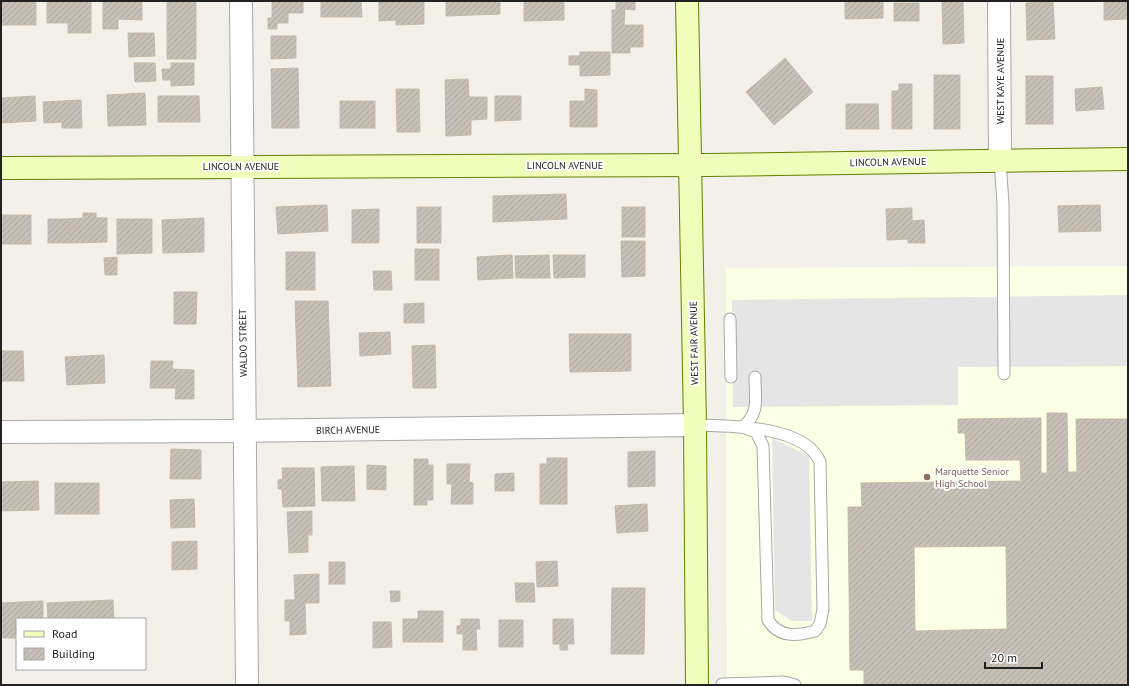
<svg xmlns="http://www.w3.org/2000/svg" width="1129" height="686" font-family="'PT Sans',sans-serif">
  <defs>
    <pattern id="building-hatch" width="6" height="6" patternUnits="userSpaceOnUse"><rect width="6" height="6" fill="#c7c0b7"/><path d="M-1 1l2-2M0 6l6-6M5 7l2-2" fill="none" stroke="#aba59d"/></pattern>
  </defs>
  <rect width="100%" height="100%" fill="#f2f0e8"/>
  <path fill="#fbffe4" d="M1128 266V685H727L726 268Z"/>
  <g fill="#e5e5e5">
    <path d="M1128 295V366L958 367V405L733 407 732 300Z"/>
    <path d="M772 438 809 456 812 621H792L775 610Z"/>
  </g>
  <g fill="url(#building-hatch)" stroke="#c5b9a9" fill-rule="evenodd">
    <rect x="1" y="1" width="35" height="24"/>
    <path d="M47 1H91V33H68V23H47Z"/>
    <path d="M103 1H142V20L118 19V29H103Z"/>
    <rect x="167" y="1" width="29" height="58"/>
    <path d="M272 1H303V13H288V23H277V29H268V18H272Z"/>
    <path d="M321 1H361L362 17H321Z"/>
    <path d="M379 1H424V24L396 25V20L379 21Z"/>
    <path d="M446 1H500V14L446 16Z"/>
    <path d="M524 1H564V20L524 21Z"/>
    <path d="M616 1H635V10L625 9 624 25H643V47H630V53H612V10H616Z"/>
    <path d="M845 1H883V18L845 19Z"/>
    <path d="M942 1H963L964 43 943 44Z"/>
    <path d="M1104 1H1128V19L1104 20Z"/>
    <path d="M1053 2 1055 39 1027 40 1026 3Z"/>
    <rect x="894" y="3" width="25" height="18"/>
    <path d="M128 33H154L155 56 129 57Z"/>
    <path d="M271 36H296V58L271 59Z"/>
    <path d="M580 52H610V75L580 76V65H569V56H580Z"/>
    <path d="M785 58 813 92 774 125 746 92Z"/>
    <path d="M134 63H155L156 81 135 82Z"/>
    <path d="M171 63H194V85L171 86V80H163L162 69H171Z"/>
    <path d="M298 68 299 128H272L271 69Z"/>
    <rect x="934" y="75" width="26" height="54"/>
    <rect x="1026" y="76" width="27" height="48"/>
    <path d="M468 79 469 97H487V119L471 120V135L446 136 445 80Z"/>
    <path d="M899 84H912V129H892V91H899Z"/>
    <path d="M1102 87 1104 109 1076 111 1075 89Z"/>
    <path d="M396 89H419L420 132H397Z"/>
    <path d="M585 89 597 90V127H570V101H585Z"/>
    <path d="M145 93 146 125 108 126 107 95Z"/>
    <path d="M35 96 36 121 1 123V98Z"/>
    <path d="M158 96H199L200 122H158Z"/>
    <path d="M495 96H521V120L495 121Z"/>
    <path d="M81 100 82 128H62V122L44 123 43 102Z"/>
    <rect x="340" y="101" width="35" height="27"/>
    <path d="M846 104H878L879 129H846Z"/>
    <path d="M566 194 567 219 493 222V196Z"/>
    <path d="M327 205 328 231 278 234 276 207Z"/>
    <path d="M1100 205 1101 231 1059 232 1058 206Z"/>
    <rect x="417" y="207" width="24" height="36"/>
    <rect x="622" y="207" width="23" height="30"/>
    <path d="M912 208V221L924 220 925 243H908V239L887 240 886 209Z"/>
    <path d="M379 209V243H352V210Z"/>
    <path d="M83 213H96V218H107V242L69 243 68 219 83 218Z"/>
    <rect x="1" y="215" width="30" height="29"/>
    <path d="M204 218V252L163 253 162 220Z"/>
    <path d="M48 219H68L69 243H48Z"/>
    <path d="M117 219H152V253L117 254Z"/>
    <path d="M621 241H645V276L622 277Z"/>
    <rect x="415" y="249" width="24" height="31"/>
    <rect x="286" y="252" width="29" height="38"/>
    <path d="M512 255 513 278 478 280 477 257Z"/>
    <path d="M549 255 550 278H516L515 256Z"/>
    <path d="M553 255H585V277L554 278Z"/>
    <path d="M117 257V275H105L104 258Z"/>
    <path d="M373 271H391L392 290H374Z"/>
    <path d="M174 292H197L196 324H174Z"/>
    <path d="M295 301H328L331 386 298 387Z"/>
    <path d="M424 303V323H404V304Z"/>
    <path d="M390 332 391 354 360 356 359 333Z"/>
    <path d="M569 334H631V371L570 372Z"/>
    <path d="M435 345 436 388H413L412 346Z"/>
    <path d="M1 351H23L24 381H1Z"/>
    <path d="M104 355 105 383 67 385 65 357Z"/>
    <path d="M151 361H173L172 369 194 370V399H175L176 388H150Z"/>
    <path d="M1047 413H1067L1068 472H1077L1076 419H1128V685H864V670H850L848 507H862L861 483 1021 481 1020 460H966L965 433H958V419L1041 418V473H1047ZM1006 546 1007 629 915 631 914 547Z"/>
    <path d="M171 449 201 450V479H170Z"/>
    <path d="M655 451V486L628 487V452Z"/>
    <path d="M547 458H567V504H540V464H547Z"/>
    <path d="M414 459H428V465H433V500H427V505H414Z"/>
    <path d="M447 464H470L469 482 473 483V504H451L452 484H447Z"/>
    <path d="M367 465 386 466V490L367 489Z"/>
    <path d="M354 466 355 501H322L321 467Z"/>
    <path d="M282 468H314L315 506 283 507 282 489H278V480L283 479Z"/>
    <path d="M514 473V491H495V474Z"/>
    <path d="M38 481 39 510 1 511V482Z"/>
    <rect x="55" y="483" width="44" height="31"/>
    <path d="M194 499 195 527 171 528 170 500Z"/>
    <path d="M647 504 648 531 617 533 615 506Z"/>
    <path d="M312 511V535H308V552L289 553 287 512Z"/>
    <path d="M197 541V569L172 570V542Z"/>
    <path d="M557 561 558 586 537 587 536 562Z"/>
    <rect x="329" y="562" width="16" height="22"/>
    <path d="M319 574V603H305L306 634 290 635V621H285V600H295L294 575Z"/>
    <path d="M515 583H534L535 602H516Z"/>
    <path d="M612 588H645L644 654H611Z"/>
    <path d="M390 591H400V601L391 602Z"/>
    <path d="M113 600 114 619H48L47 603Z"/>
    <path d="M43 601V619H17V638H1V603Z"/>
    <path d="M418 611H443V642H403V619H418Z"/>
    <path d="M461 619H479L480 629H476L477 650H463V634H457V626L461 625Z"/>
    <path d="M553 619H573L574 644H567L568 650H560V644H553Z"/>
    <rect x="499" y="620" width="24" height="27"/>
    <path d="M373 622H391L392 647 373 648Z"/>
  </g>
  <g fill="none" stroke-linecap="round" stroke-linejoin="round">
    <defs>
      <g id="lane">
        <path d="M1000 160 1003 204 1004 374"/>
        <path d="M730 319 731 377"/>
        <path d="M695 425C730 426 805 425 820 462L823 609 820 624 815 631C797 636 779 638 768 620L763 446 756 432 743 427"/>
        <path d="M743 427C760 412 755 399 755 377"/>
        <path d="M722 684 784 682 795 685"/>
      </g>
      <g id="street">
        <path d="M241 1 247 685"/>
        <path d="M999 1 1000 160"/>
        <path d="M1 432 244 431 695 425"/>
      </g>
      <g id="secondary">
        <path d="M687 1 695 425 697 685"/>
        <path d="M1 168 708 165 1128 159"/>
      </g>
    </defs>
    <use href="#lane" stroke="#a8a8a8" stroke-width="13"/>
    <use href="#street" stroke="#a8a8a8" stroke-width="24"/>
    <use href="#secondary" stroke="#628100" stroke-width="24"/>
    <use href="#lane" stroke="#fff" stroke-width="11"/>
    <use href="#street" stroke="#fff" stroke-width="22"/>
    <use href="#secondary" stroke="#f1fdbb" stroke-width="22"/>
  </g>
  <circle fill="#8d6e63" stroke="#fff" stroke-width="1.5" cx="927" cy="477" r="4"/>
  <g text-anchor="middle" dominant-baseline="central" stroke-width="3.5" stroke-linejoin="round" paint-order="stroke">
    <g font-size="10" fill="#212121" stroke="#fff">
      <text transform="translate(1000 81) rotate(-90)">WEST KAYE AVENUE</text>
      <text transform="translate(888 162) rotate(-1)">LINCOLN AVENUE</text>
      <text x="565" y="165">LINCOLN AVENUE</text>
      <text x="241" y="166">LINCOLN AVENUE</text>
      <text transform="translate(243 343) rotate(-91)">WALDO STREET</text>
      <text transform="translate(694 343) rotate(-91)">WEST FAIR AVENUE</text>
      <text transform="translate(348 430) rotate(-1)">BIRCH AVENUE</text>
    </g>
    <g font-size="10" fill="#785e54" stroke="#fff" text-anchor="start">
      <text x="935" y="471">Marquette Senior<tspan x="935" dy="12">High School</tspan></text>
    </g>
  </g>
  <rect width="1129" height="686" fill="none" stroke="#212121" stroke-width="4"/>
  <rect x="16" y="618" width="130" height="52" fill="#ffffff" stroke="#a6a6a6"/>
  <rect x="24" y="631" width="20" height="6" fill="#f1fdbb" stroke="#a6a6a6"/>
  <text x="52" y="638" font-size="12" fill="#212121">Road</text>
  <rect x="24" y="648" width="20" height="12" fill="url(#building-hatch)" stroke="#a6a6a6"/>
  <text x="52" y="658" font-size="12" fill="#212121">Building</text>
  <path d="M985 662v6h57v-6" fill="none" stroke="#212121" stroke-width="2"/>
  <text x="991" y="662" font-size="12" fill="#212121" stroke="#ffffff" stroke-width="3" paint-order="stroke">20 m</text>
</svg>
